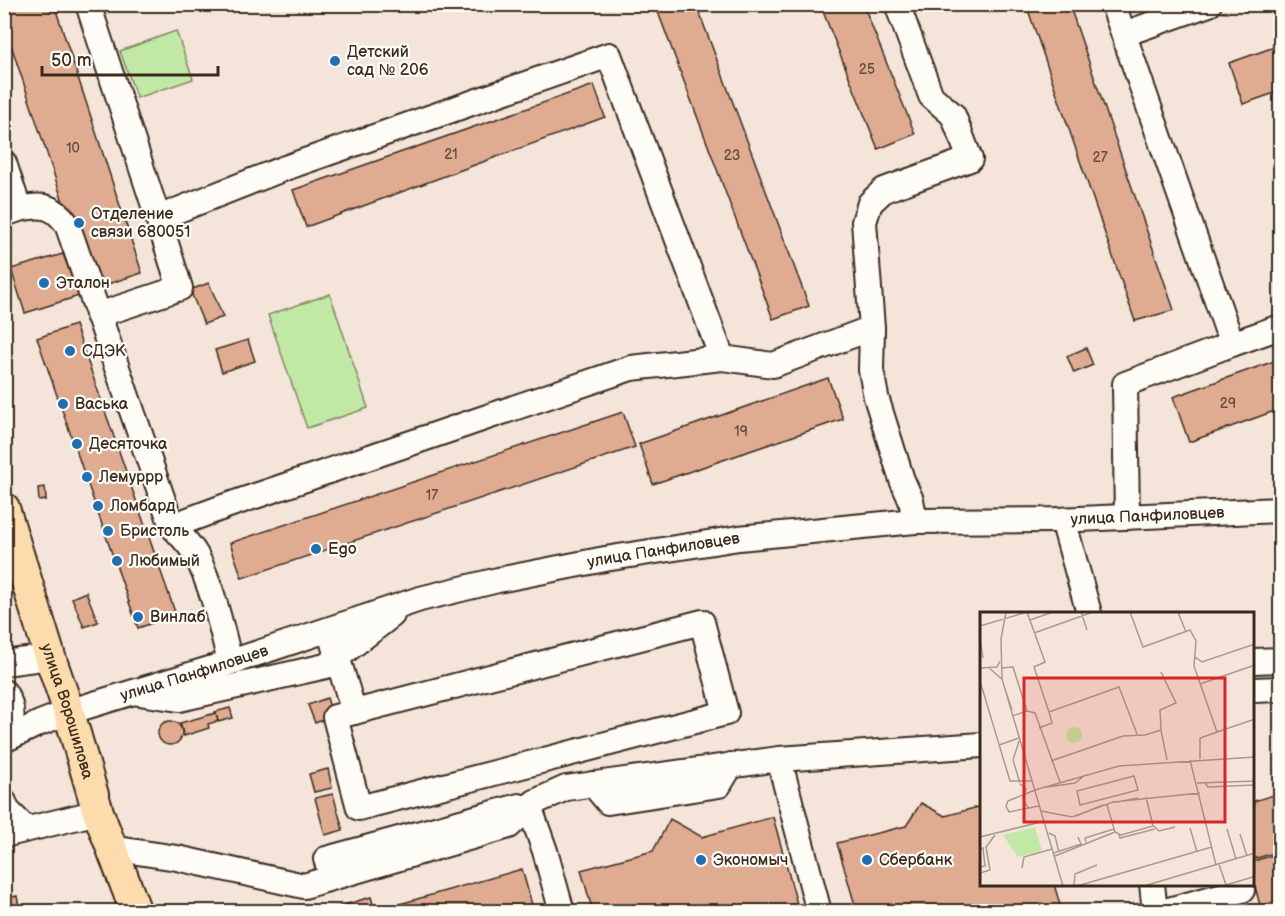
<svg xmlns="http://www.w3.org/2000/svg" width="1285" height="916" font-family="'Balsamiq Sans',sans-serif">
  <rect width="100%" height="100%" fill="#f4e4d9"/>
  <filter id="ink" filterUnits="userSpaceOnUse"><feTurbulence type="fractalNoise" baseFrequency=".0167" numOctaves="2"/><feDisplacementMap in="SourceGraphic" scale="12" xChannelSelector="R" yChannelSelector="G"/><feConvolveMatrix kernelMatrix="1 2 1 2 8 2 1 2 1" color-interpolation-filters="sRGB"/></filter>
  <g filter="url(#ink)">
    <g fill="#c1e9a5" stroke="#7e8a62" stroke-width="1.5">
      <path d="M176 31 193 79 137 98 120 51Z"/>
      <path d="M330 294 368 408 307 428 268 315Z"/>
    </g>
    <g fill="#dfac92" stroke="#3b2a1e" stroke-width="1.5">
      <path d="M4 4H54L142 273 92 289 4 24Z"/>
      <path d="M655 4H696L809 306 773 319Z"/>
      <path d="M820 4H863L915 134 878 149Z"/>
      <path d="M1026 4H1069L1174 310 1135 321Z"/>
      <path d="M1280 45V91L1243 104 1229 63Z"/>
      <path d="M594 85 605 117 306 227 293 190Z"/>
      <path d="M5 226 12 246 4 250V226Z"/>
      <path d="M63 254 79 296 25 313 11 269Z"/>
      <path d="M209 283 223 317 204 324 190 290Z"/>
      <path d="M75 325 176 615 138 628 37 338Z"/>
      <path d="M248 340 255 361 222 372 215 350Z"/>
      <path d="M1086 348 1093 365 1074 373 1067 356Z"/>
      <path d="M1280 359V409L1189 442 1173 397Z"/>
      <path d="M828 378 843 419 653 484 639 444Z"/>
      <path d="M623 412 635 447 242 578 230 543Z"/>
      <path d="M45 487 46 500 39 501 38 488Z"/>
      <path d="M86 592 98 622 84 627 72 598Z"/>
      <path d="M327 698 333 716 315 723 308 705Z"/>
      <path d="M230 708 233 718 218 722 215 712Z"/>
      <path d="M216 713 218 721 208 724 209 728 184 736 180 723Z"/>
      <circle cx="170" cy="733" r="12"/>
      <path d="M328 769 332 788 314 792 309 774Z"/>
      <path d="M1280 793V851L1254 859V801Z"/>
      <path d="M333 794 343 830 325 835 315 798Z"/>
      <path d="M921 803 945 816 982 806V884H1054L1062 912H857L837 843 906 826Z"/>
      <path d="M773 817 797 904 768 912H593L581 870 653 851 670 819 702 837Z"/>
      <path d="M1280 853V900L1260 906 1254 882V861Z"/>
      <path d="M522 869 534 912H321L371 897 375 911Z"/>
      <path d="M17 896 20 912H4V899Z"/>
    </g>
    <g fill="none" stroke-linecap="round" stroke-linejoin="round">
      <defs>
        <g id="minor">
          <path d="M88 4 158 218"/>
          <path d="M1113 4 1232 344 1280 327"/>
          <path d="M1124 34 1209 4"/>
          <path d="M4 163 19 209 4 214"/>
          <path d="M19 209C42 204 53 205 67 224L172 526C180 535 190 544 196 555 213 588 221 626 230 662"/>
          <path d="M98 315 180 288 158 218 285 168 609 55 722 358"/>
          <path d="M872 328 864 222 870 203 884 190 970 159 953 115 931 96 897 4"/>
          <path d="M1127 517 1125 384 1232 344"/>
          <path d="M1063 520 1089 613"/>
          <path d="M172 526 226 506 631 368 722 358 773 365 872 328 871 370 876 397 902 480 911 500 915 521"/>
          <path d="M702 622 726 713 359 808 335 717Z"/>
          <path d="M333 643 354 712"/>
          <path d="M1254 661 1280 660"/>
          <path d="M4 663 50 657"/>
          <path d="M1254 690 1280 689"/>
          <path d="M4 692C15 708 13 722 4 738"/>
          <path d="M139 693 179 699 326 666 392 615"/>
          <path id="s1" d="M4 740 40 723 68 712 213 668 420 599 498 580 605 559 739 538 915 521 1057 520 1280 510"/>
          <path d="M779 759 819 912"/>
          <path d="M593 784 608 802 719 785 731 765"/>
          <path d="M4 802 7 810 26 829"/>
          <path d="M529 806 545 851 562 912"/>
          <path d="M4 835 98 812"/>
          <path d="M111 848 177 858 304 886 509 826 535 802 566 788 779 759 982 745"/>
          <path d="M332 877 326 859 519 806"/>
          <path d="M1152 884 1155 912"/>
          <path d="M1161 912 1242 890"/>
        </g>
        <g id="major">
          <path id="s2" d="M4 508 50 657 67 706 98 812 136 912"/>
        </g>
      </defs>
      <use href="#minor" stroke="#3b2a1e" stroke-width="28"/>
      <use href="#major" stroke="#3b2a1e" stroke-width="34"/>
      <use href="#minor" stroke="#fdfcf7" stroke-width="24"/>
      <use href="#major" stroke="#fcdcac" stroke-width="30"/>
    </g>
  </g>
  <g fill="#1f6fb2" stroke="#fdfcf7" stroke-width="2">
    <circle cx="335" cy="61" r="6"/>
    <circle cx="79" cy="223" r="6"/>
    <circle cx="44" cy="283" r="6"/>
    <circle cx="70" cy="351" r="6"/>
    <circle cx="63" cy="404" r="6"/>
    <circle cx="77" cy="444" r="6"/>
    <circle cx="87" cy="477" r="6"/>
    <circle cx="98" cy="506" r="6"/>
    <circle cx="108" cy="531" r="6"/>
    <circle cx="316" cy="549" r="6"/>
    <circle cx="117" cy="561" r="6"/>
    <circle cx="138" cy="617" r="6"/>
    <circle cx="701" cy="860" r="6"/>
    <circle cx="867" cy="860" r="6"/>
  </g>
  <g text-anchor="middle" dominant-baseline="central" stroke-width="4.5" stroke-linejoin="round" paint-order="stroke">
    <g font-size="14" fill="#644a3b">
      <text x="867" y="69">25</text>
      <text x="73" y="148">10</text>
      <text x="451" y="154">21</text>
      <text x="732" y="155">23</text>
      <text x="1100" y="157">27</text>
      <text x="1228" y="403">29</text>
      <text x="741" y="431">19</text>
      <text x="432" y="495">17</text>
    </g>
    <g font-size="16" fill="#3b2a1e" stroke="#fdfcf7" text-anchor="start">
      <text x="347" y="52">Детский<tspan x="347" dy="18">сад № 206</tspan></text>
      <text x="91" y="214">Отделение<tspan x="91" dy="18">связи 680051</tspan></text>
      <text x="56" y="283">Эталон</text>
      <text x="82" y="351">СДЭК</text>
      <text x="75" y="404">Васька</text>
      <text x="89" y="444">Десяточка</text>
      <text x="99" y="477">Лемуррр</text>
      <text x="110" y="506">Ломбард</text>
      <text x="120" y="531">Бристоль</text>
      <text x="328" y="549">Ego</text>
      <text x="129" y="561">Любимый</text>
      <text x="150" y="617">Винлаб</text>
      <text x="713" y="860">Экономыч</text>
      <text x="879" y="860">Сбербанк</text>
    </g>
    <g font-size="16" fill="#3b2a1e" stroke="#fdfcf7">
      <text stroke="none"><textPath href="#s1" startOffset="1174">улица Панфиловцев</textPath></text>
      <text stroke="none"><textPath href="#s1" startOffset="688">улица Панфиловцев</textPath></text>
      <text stroke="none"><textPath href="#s1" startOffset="202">улица Панфиловцев</textPath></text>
      <text stroke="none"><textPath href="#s2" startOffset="213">улица Ворошилова</textPath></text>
    </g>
  </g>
  <g transform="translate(980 612)">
    <rect width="274" height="274" fill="#f4e4d9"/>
    <path d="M86 123a8 8 0 1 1 16 0a8 8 0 1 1-16 0ZM55 215 62 239 38 245 23 223Z" fill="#c1e9a5"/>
    <path fill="none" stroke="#aa9a8e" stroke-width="1.5" d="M26 0 21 27 22 67 83 274M101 0 107 18M150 0 163 35 210 18 216 29 214 54 237 120 275 107M198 0 206 20M50 8 73 0M0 14 47 0 65 50 54 55 69 100M54 21 113 0M0 27 3 46M215 45 222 50 275 32M0 56 17 55 20 49M9 56 23 68M21 56 33 55 47 99 32 104M0 69 30 169H52M220 72 275 53M24 74 32 98M47 99 55 101 80 170M59 116 72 111 69 100 139 75 157 122M181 118 180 98 196 91 181 60M39 129 33 148 40 171M19 133 39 126M220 147V126L237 120M210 148 236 253M71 149 143 124 165 123 181 118 187 148M154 164 158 178 100 193 97 179ZM217 171 275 169M225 171 228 175 275 173M40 172 46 177 43 186 48 196M67 175 95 171 105 163M137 190 158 186M59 194 29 200 26 194 28 189 55 178 139 154 275 145M61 199 92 205 133 190 220 181M96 204 123 193M174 214 179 219 195 215M210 216 217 240M247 217 256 247M135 220 141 223 173 214 166 185M69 221 75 224 79 240M260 222 267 244M139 223 140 226 175 217M0 225 65 209M106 230 105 226 134 217M0 237 3 236 5 254 0 255M74 241 101 232 98 225M75 244 135 220 127 193M239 252 246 273 273 265 275 269M42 256 44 245 72 237M0 261 10 258 6 235 15 223M94 274 95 262 117 253M97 274 232 235M164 274 275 241"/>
    <path fill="#d62828" fill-opacity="0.15" stroke="#d62828" stroke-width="3" d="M44 66H245V210H44Z"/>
    <rect width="274" height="274" fill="none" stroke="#3b2a1e" stroke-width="3"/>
  </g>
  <rect width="1285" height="916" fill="none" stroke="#fdfcf7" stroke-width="24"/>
  <rect x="12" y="12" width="1261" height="892" fill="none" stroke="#3b2a1e" stroke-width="2" filter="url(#ink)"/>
  <path d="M42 66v9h176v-9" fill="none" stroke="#3b2a1e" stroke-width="3"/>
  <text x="51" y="66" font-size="18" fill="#3b2a1e" stroke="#fdfcf7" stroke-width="4.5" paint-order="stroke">50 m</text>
</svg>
